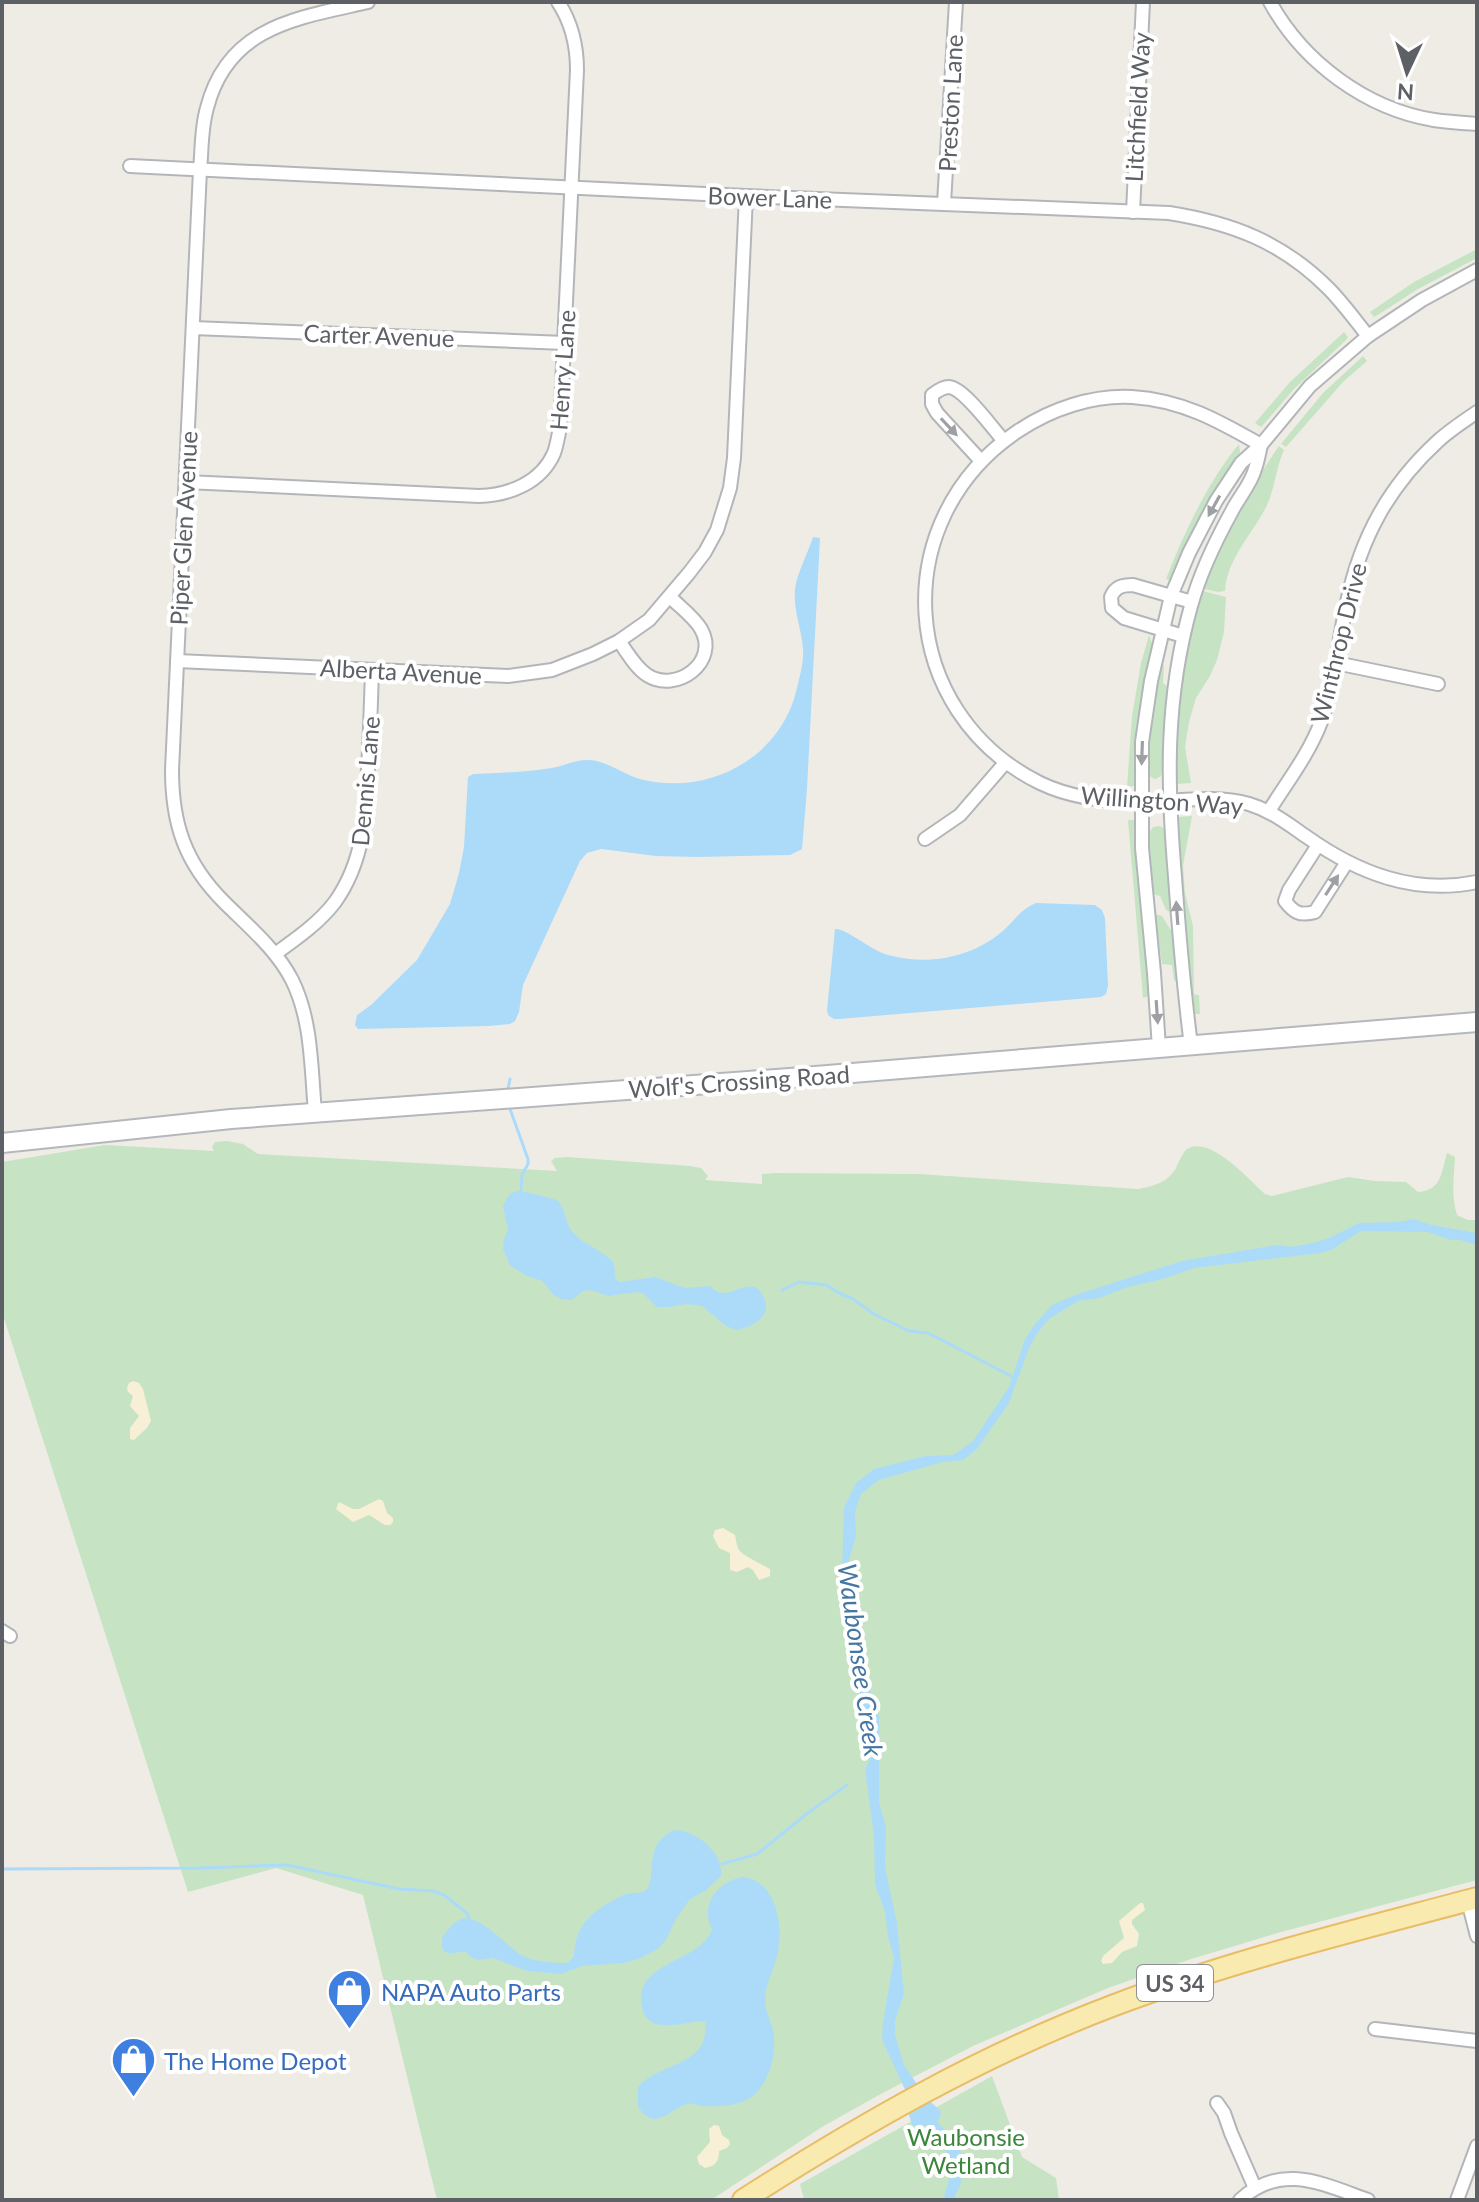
<svg xmlns="http://www.w3.org/2000/svg" width="1479" height="2202" font-family="Lato,sans-serif">
  <rect width="100%" height="100%" fill="#efece6"/>
  <g fill="#c6e4c4">
    <path d="M1477 249V258L1418 289 1376 316 1374 317 1370 312 1414 282Z"/>
    <path d="M1344 332 1348 337 1346 340 1294 389 1264 424 1261 427 1255 423 1290 382Z"/>
    <path d="M1363 356 1367 361 1343 382 1286 447 1281 444 1323 393Z"/>
    <path d="M1239 444 1240 452 1238 458 1173 581 1166 579C1184 533 1207 483 1239 444Z"/>
    <path d="M1279 446 1284 450C1276 468 1275 488 1267 505 1253 534 1227 558 1225 591L1218 592 1204 589C1223 538 1248 490 1279 446Z"/>
    <path d="M1203 591 1226 597 1224 632 1217 660 1210 676 1196 698 1189 722 1185 747 1191 783 1176 784C1168 724 1186 649 1203 591Z"/>
    <path d="M1149 635 1153 646 1134 786 1127 787 1132 716 1141 663Z"/>
    <path d="M1161 661 1164 666 1163 683 1169 688 1163 764 1161 776 1156 779 1152 778 1148 774C1146 736 1153 698 1161 661Z"/>
    <path d="M1192 816 1183 866 1185 893 1193 926 1194 992 1195 995H1199L1200 1014H1195L1191 990 1177 823 1178 817Z"/>
    <path d="M1128 820H1135L1136 824 1151 995 1143 998Z"/>
    <path d="M1159 826 1162 827 1166 832 1174 914 1166 910 1160 896 1153 894 1149 833 1153 827Z"/>
    <path d="M1155 914 1162 916 1170 929 1175 931 1180 984 1174 980 1172 965 1162 964Z"/>
    <path d="M227 1141 243 1144 258 1154 557 1171 551 1161 555 1158 567 1157 690 1166 701 1168 708 1176 705 1180 762 1184V1174L775 1173 919 1174 1138 1189C1154 1186 1167 1183 1176 1168 1178 1163 1182 1155 1185 1151 1207 1131 1250 1181 1265 1194L1272 1196 1348 1177 1375 1181 1406 1182 1418 1192C1442 1190 1441 1173 1447 1153L1455 1157C1454 1176 1451 1197 1457 1215L1468 1220H1477V1880L1281 1932 1191 1959 1108 1988 973 2046 879 2095 822 2127 711 2200H437L363 1895 276 1868 188 1892 2 1312V1162L105 1145 214 1151 212 1147 215 1142Z"/>
    <path d="M992 2076 1022 2157 1056 2178 1059 2200H804L800 2184Z"/>
  </g>
  <g fill="#f8efd7">
    <path d="M133 1381 139 1383 143 1389 151 1421 147 1428 134 1440 130 1439V1428L139 1416 130 1406 133 1396 128 1392 127 1388 129 1383Z"/>
    <path d="M379 1499 383 1501 387 1513 393 1518V1522L390 1525H385L369 1515 353 1522 336 1509 339 1502 353 1509H359Z"/>
    <path d="M723 1528 735 1535C736 1539 736 1543 738 1548 740 1555 762 1564 770 1569V1576L759 1580 753 1570 748 1567 737 1572 730 1570V1553L719 1548 713 1536 715 1530Z"/>
    <path d="M1140 1903H1143L1145 1910 1132 1920V1924L1139 1934 1137 1946 1122 1952 1112 1963 1103 1964 1101 1961 1103 1956 1124 1938 1119 1921Z"/>
    <path d="M714 2125 719 2126 722 2135 729 2140 730 2144 727 2148 719 2151C719 2161 716 2166 705 2168L699 2164 697 2157 710 2142 709 2129Z"/>
  </g>
  <g fill="#abdbf9">
    <path d="M813 537 820 538 807 789 802 849 790 855 698 857 656 856 601 849 587 853 580 861 523 985 519 1012 515 1021 510 1024 489 1026 358 1029 355 1025 357 1015 371 1005 417 960 450 904 459 873 464 847 468 777 473 774C499 773 526 772 552 768 564 766 574 760 587 760 608 760 624 776 644 780 710 795 779 758 796 692 799 679 804 663 803 650 802 628 791 606 796 583 800 568 808 552 813 537Z"/>
    <path d="M1036 903 1095 905 1102 910 1105 918 1108 986 1106 994 1101 997 839 1019H834L828 1015 827 1010 835 929C846 928 872 951 888 955 928 966 972 958 1004 930 1015 920 1021 909 1036 903Z"/>
    <path d="M516 1191C521 1190 554 1198 558 1201 565 1208 565 1221 571 1230 579 1243 611 1254 614 1265 615 1270 615 1274 615 1278L619 1282 656 1277 684 1288 710 1286C727 1303 733 1284 756 1287 778 1309 761 1325 736 1330L726 1326 702 1306 686 1304 669 1307H657L644 1294 637 1292 608 1296 591 1290 583 1291 572 1300 561 1299 554 1295 542 1281 525 1275 510 1265 503 1249 504 1239 508 1230 503 1206 509 1195Z"/>
    <path d="M1414 1219 1431 1225 1477 1233V1245L1460 1240H1451L1428 1232 1361 1231 1331 1250 1320 1253 1194 1268 1163 1279 1128 1287 1099 1298 1078 1301 1049 1319 1038 1332 1029 1348 1009 1403 977 1449 963 1460 943 1462 879 1480 861 1494 855 1512 856 1536 850 1556 849 1567 861 1627 866 1678 879 1717V1803L886 1827 885 1867 897 1923 904 1994 895 2020V2035L904 2065 927 2099 940 2110 941 2114 937 2122C956 2141 968 2152 961 2181 960 2189 955 2191 955 2200H946L944 2196C957 2159 950 2154 927 2126L912 2125 909 2115 908 2096 882 2040 883 2022 894 1958 888 1937 885 1912 875 1884 874 1836 865 1770 869 1761 870 1731 860 1696 842 1573 844 1507 856 1483 874 1469 925 1456 953 1455 973 1441 1009 1387 1025 1339 1035 1324 1052 1305 1075 1295 1182 1261 1265 1247 1279 1245 1290 1247 1313 1243 1329 1238 1359 1223 1399 1222Z"/>
    <path d="M675 1830C697 1830 724 1854 721 1876L705 1891 690 1899 676 1919 666 1940 659 1948 641 1958 623 1963 582 1966 561 1974 527 1971 493 1958 478 1960 471 1957 466 1952C453 1951 440 1960 442 1938 446 1932 452 1923 459 1920 479 1911 507 1948 523 1956 536 1962 553 1963 567 1963L574 1957C575 1928 587 1916 610 1902 616 1899 621 1895 627 1894 633 1892 641 1894 646 1890 658 1879 641 1844 675 1830Z"/>
    <path d="M743 1877C777 1881 783 1925 778 1952 775 1968 765 1984 765 2000 765 2011 771 2020 773 2030 777 2050 771 2078 756 2093 744 2106 720 2107 703 2106 697 2105 691 2102 685 2105 667 2111 655 2132 638 2107V2087C661 2061 710 2067 705 2022L701 2021C681 2023 647 2035 642 2007 633 1960 700 1964 712 1929 699 1905 718 1881 743 1877Z"/>
  </g>
  <g fill="none" stroke-linecap="round" stroke-linejoin="round">
    <g stroke="#abdbf9" stroke-width="3">
      <path d="M508 1089 510 1079"/>
      <path d="M510 1109 528 1159V1164L522 1175 521 1190"/>
      <path d="M782 1290 799 1282 826 1285 841 1294 853 1299 874 1314 909 1331 928 1333 1015 1378"/>
      <path d="M722 1864 757 1854 809 1812 847 1785"/>
      <path d="M2 1869 199 1868 287 1865 399 1889 433 1891 444 1895 467 1913 469 1919"/>
    </g>
    <defs>
      <g id="minor">
        <path d="M1270 2C1303 62 1366 109 1434 120 1448 122 1463 123 1477 124"/>
        <path d="M130 166 746 196 1169 213C1232 223 1282 242 1328 288 1343 303 1355 320 1368 336"/>
        <path d="M944 203 956 2"/>
        <path d="M1133 212 1143 2"/>
        <path d="M193 328 565 343"/>
        <path d="M1261 445C1219 421 1182 400 1132 397 1092 395 1051 409 1018 431 885 520 897 712 1040 783 1071 798 1107 802 1141 802 1178 802 1213 794 1249 804 1272 811 1288 824 1307 837 1358 873 1414 895 1477 882"/>
        <path d="M981 461 937 413 932 404V395C937 391 943 387 949 387 964 388 993 429 1004 441"/>
        <path d="M186 482 479 496C509 495 541 483 554 453 557 445 558 436 560 428L577 70C577 45 572 23 558 2"/>
        <path d="M1183 636 1124 618 1112 608 1111 597C1115 587 1122 585 1133 585L1192 602"/>
        <path d="M619 641C627 652 635 667 647 675 676 694 720 662 701 629 694 617 680 607 670 597"/>
        <path d="M177 661 508 676 552 670 593 654 619 641 649 620 689 573 705 552 717 530 730 488 734 458 746 196"/>
        <path d="M1336 663 1438 684"/>
        <path d="M1269 811C1287 782 1309 754 1321 722 1335 683 1338 642 1347 602 1361 537 1389 486 1438 441 1450 430 1464 421 1477 412"/>
        <path d="M925 839 960 815 1005 763"/>
        <path d="M1318 845 1289 890 1285 901C1294 913 1300 916 1315 912L1347 862"/>
        <path d="M275 954C296 939 319 923 335 902 364 861 366 816 368 768 370 735 371 703 372 670"/>
        <path d="M1191 1046C1184 990 1179 933 1175 877 1167 782 1165 699 1191 606 1200 573 1216 540 1232 511 1239 497 1251 484 1255 469 1258 461 1259 453 1261 445"/>
        <path d="M1159 1048 1154 973 1142 848V742L1151 681 1171 596 1189 553 1216 501 1241 463 1261 445 1310 386 1368 336 1422 300 1477 270"/>
        <path d="M315 1112C311 1068 312 1020 292 980 276 949 249 927 224 902 185 863 172 824 172 770L200 170C202 150 201 128 207 108 228 26 298 18 368 2"/>
        <path d="M2 1631 10 1636"/>
        <path d="M1468 1901 1477 1936"/>
        <path d="M1375 2029 1477 2041"/>
        <path d="M1217 2103 1224 2113 1231 2133 1255 2188"/>
        <path d="M1240 2200C1281 2162 1323 2184 1368 2200"/>
        <path d="M1457 2200 1477 2146"/>
      </g>
      <path id="secondary" d="M2 1143 231 1119 803 1077 1477 1022"/>
      <path id="primary" d="M743 2200C862 2124 980 2056 1112 2006 1230 1961 1354 1931 1477 1898"/>
    </defs>
    <use href="#minor" stroke="#b3b6b9" stroke-width="16"/>
    <use href="#secondary" stroke="#b4b8bc" stroke-width="22"/>
    <use href="#primary" stroke="#e8bd65" stroke-width="24"/>
    <use href="#minor" stroke="#fff" stroke-width="12"/>
    <use href="#secondary" stroke="#fff" stroke-width="18"/>
    <use href="#primary" stroke="#f9eab0" stroke-width="20"/>
  </g>
  <defs><path id="oneway-solid" d="M-6-.8H1V-3.2L6.5 0L1 3.2V.8H-6Z" transform="scale(2)"/></defs>
  <g fill="#9ea0a3">
    <use href="#oneway-solid" transform="translate(949 427) rotate(47)"/>
    <use href="#oneway-solid" transform="translate(1214 506) rotate(119)"/>
    <use href="#oneway-solid" transform="translate(1142 753) rotate(92)"/>
    <use href="#oneway-solid" transform="translate(1332 885) rotate(-57)"/>
    <use href="#oneway-solid" transform="translate(1177 913) rotate(-94)"/>
    <use href="#oneway-solid" transform="translate(1157 1012) rotate(86)"/>
  </g>
  <defs>
    <symbol id="shop-pin" viewBox="-11 -11 22 30"><path d="M0 17L-7.5 6A9.5 9.5 0 1 1 7.5 6Z" fill="#3f7fe0" stroke="#fff"/><path d="M-5-2.5h2.3a2.7 3.5 0 0 1 5.4 0H5L5.5 6h-11ZM-1.5-2.5h3a1.5 2.3 0 0 0-3 0Z" fill="#fff"/></symbol>
  </defs>
  <g fill-rule="evenodd">
    <use href="#shop-pin" x="324" y="1966" width="51" height="69"/>
    <use href="#shop-pin" x="108" y="2034" width="51" height="69"/>
  </g>
  <g text-anchor="middle" dominant-baseline="central" stroke-width="8" stroke-linejoin="round" paint-order="stroke">
    <rect fill="#fff" stroke="#8e9093" stroke-width="2" x="1137" y="1965" width="76" height="36" rx="6"/>
    <g font-size="22" font-weight="bold" fill="#5d6165">
      <text x="1175" y="1983">US 34</text>
    </g>
    <g font-size="24" fill="#5d6165" stroke="#fff">
      <text transform="translate(950 103) rotate(-87)">Preston Lane</text>
      <text transform="translate(1137 107) rotate(-87)">Litchfield Way</text>
      <text transform="translate(770 197) rotate(2)">Bower Lane</text>
      <text transform="translate(379 335) rotate(2)">Carter Avenue</text>
      <text transform="translate(562 370) rotate(-86)">Henry Lane</text>
      <text transform="translate(183 528) rotate(-87)">Piper Glen Avenue</text>
      <text transform="translate(1338 643) rotate(-76)">Winthrop Drive</text>
      <text transform="translate(401 671) rotate(3)">Alberta Avenue</text>
      <text transform="translate(365 781) rotate(-85)">Dennis Lane</text>
      <text transform="translate(1162 800) rotate(4)">Willington Way</text>
      <text transform="translate(739 1081) rotate(-4)">Wolf's Crossing Road</text>
    </g>
    <g font-size="24" fill="#366cbe" stroke="#fff" text-anchor="start">
      <text x="381" y="1991">NAPA Auto Parts</text>
      <text x="164" y="2060">The Home Depot</text>
    </g>
    <g font-size="24" fill="#3c853c" stroke="#fff">
      <text x="966" y="2136">Waubonsie<tspan x="966" dy="28">Wetland</tspan></text>
    </g>
    <g font-size="26" font-style="italic" fill="#4677a2" stroke="#fff">
      <text transform="translate(861 1660) rotate(82)">Waubonsee Creek</text>
    </g>
  </g>
  <rect width="1479" height="2202" fill="none" stroke="#5d6165" stroke-width="8"/>
  <g transform="translate(1407 72) rotate(184)" stroke="#ffffff" stroke-width="6" paint-order="stroke">
  <path d="M0-6L14 30L0 20L-14 30Z" fill="#5d6165"/>
  <text y="-12" font-size="22" font-weight="bold" text-anchor="middle" fill="#5d6165">N</text>
  </g>
</svg>
